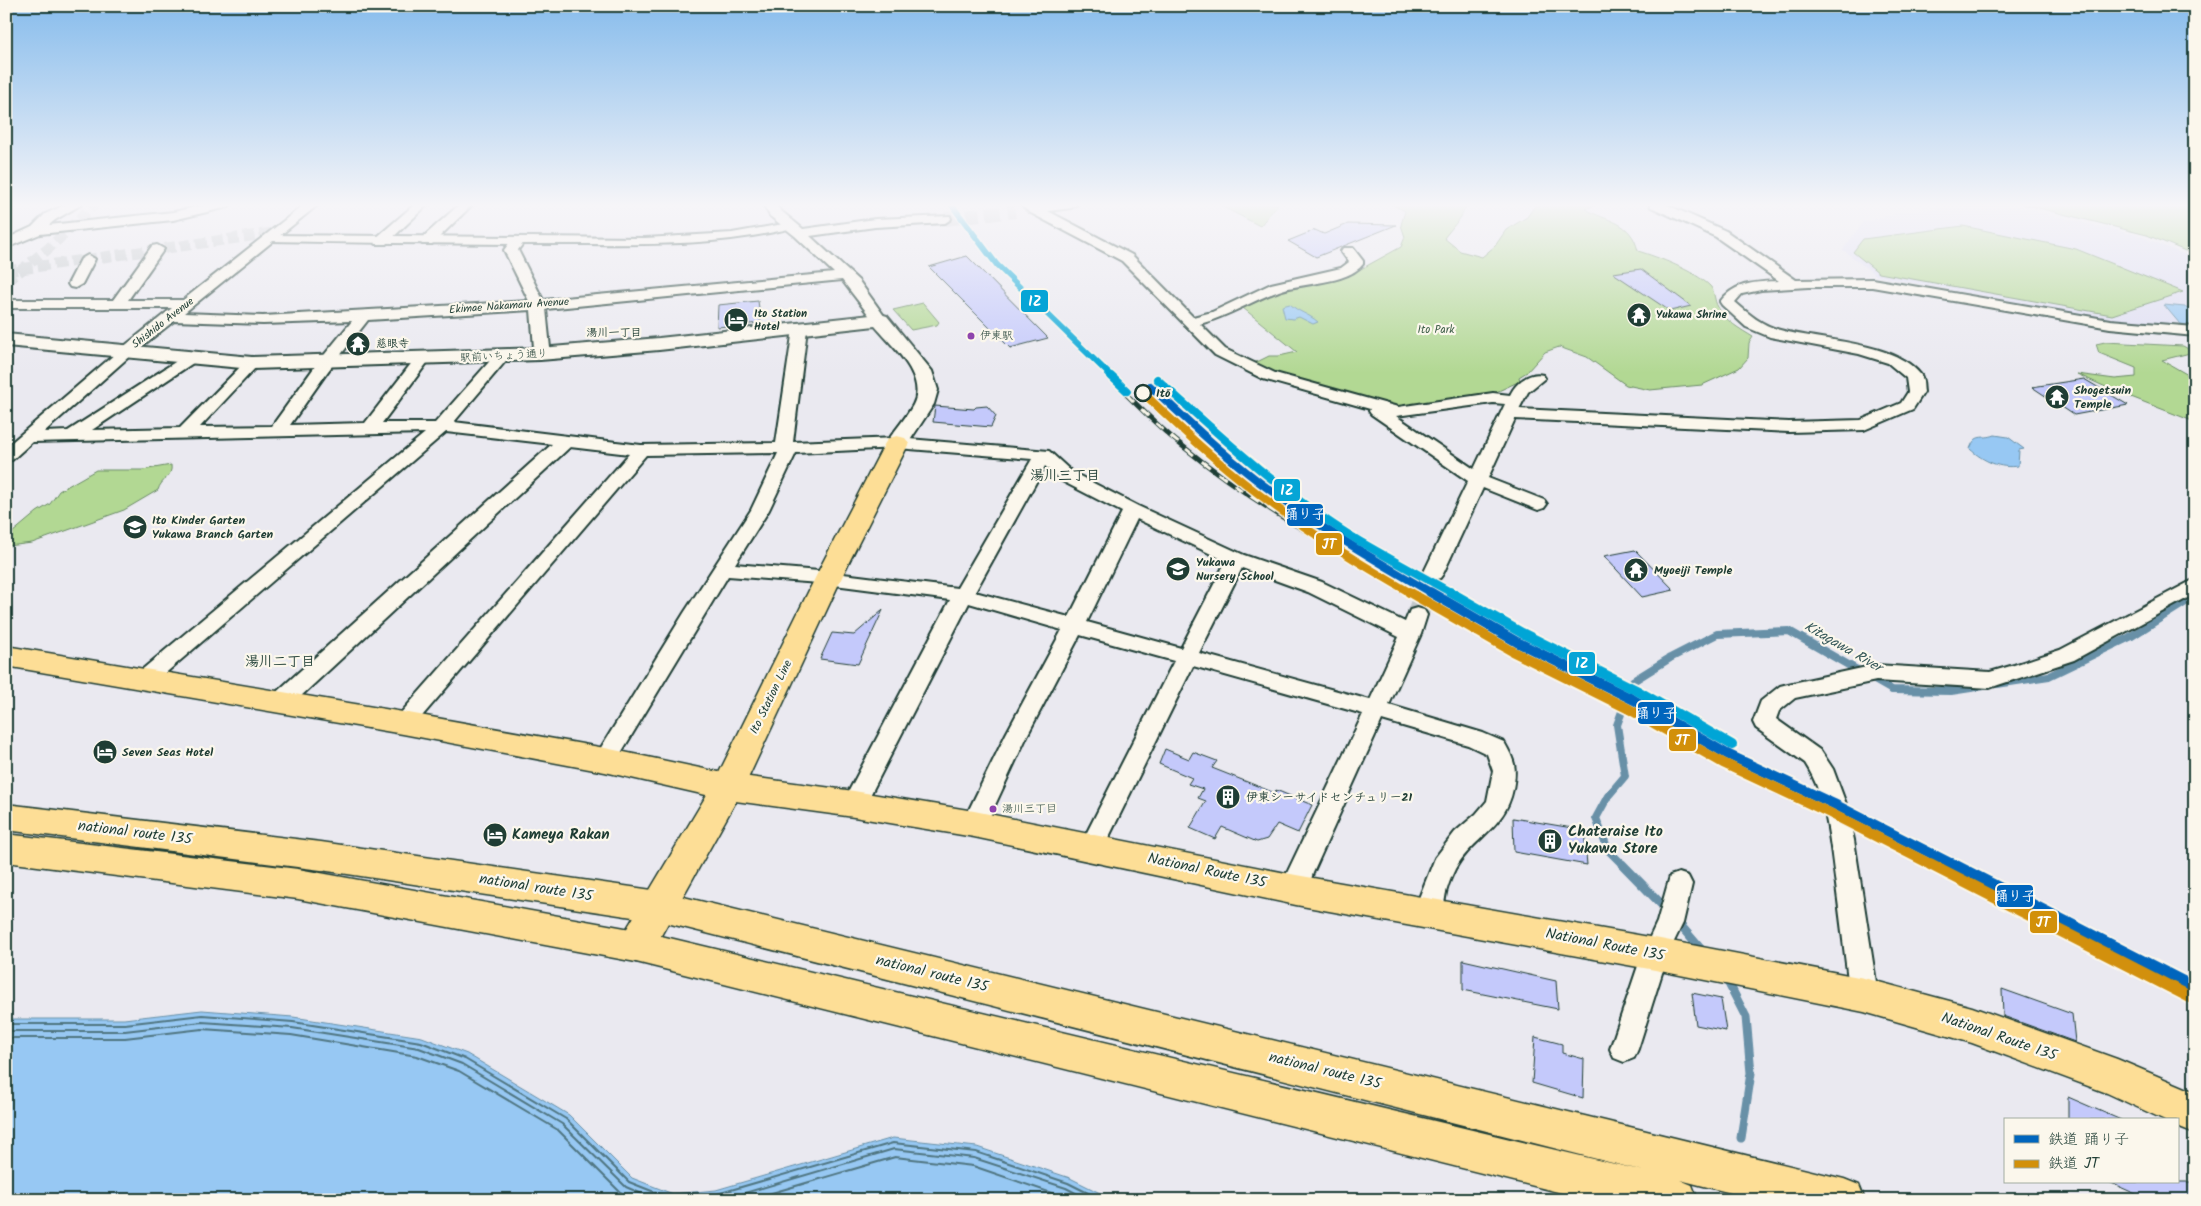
<svg xmlns="http://www.w3.org/2000/svg" width="2201" height="1206" font-family="Kalam,'Klee One',sans-serif">
  <rect width="100%" height="100%" fill="#eae9f0"/>
  <filter id="ink" filterUnits="userSpaceOnUse"><feTurbulence type="fractalNoise" baseFrequency=".02" numOctaves="2"/><feDisplacementMap in="SourceGraphic" scale="10" xChannelSelector="R" yChannelSelector="G"/><feConvolveMatrix kernelMatrix="1 2 1 2 8 2 1 2 1" color-interpolation-filters="sRGB"/></filter>
  <g filter="url(#ink)">
    <path fill="#dfdff3" d="M2005 204 2140 236 2195 259V328L2108 319 1877 276 1843 250 1863 222 1907 211Z"/>
    <g fill="#b2d893" stroke="#688a64">
      <path d="M1220 204H1278L1260 226 1225 208Z"/>
      <path d="M1391 204H1467L1461 217 1444 238 1460 251 1482 257 1495 246 1506 230 1527 217 1534 207 1541 204H1597L1585 209C1607 222 1631 220 1638 251 1658 257 1695 271 1710 286 1715 291 1714 301 1718 307 1725 321 1740 329 1753 337L1749 343 1748 358 1739 368 1702 385 1650 390 1626 385 1587 357 1559 347 1545 352 1527 372 1519 377 1520 381 1490 395 1399 408 1268 372 1249 364 1259 361 1269 356H1279L1297 352 1243 308 1280 288 1343 275 1361 269 1401 247 1405 237 1401 225 1405 211Z"/>
      <path d="M2023 204H2195V255L2147 235Z"/>
      <path d="M1963 226 2076 249 2183 292 2112 315 1879 273 1853 252 1863 239Z"/>
      <path d="M923 303 939 322 937 325 911 330 893 310Z"/>
      <path d="M2105 342 2183 346 2194 352 2162 360 2195 379V422L2108 388 2077 374 2115 379 2136 377V368L2099 353 2096 344Z"/>
      <path d="M171 465C173 477 161 479 158 490L124 510 32 543 8 546 6 538 37 512 50 504 59 491 96 470H143Z"/>
    </g>
    <g fill="#97c8f3" stroke="#6790a7">
      <path d="M1290 304C1298 312 1309 314 1318 322L1313 324 1299 317 1293 319 1285 318 1282 306Z"/>
      <path d="M2164 305 2195 308V326L2180 324Z"/>
      <path d="M1995 435 2008 437 2024 449 2019 450 2018 466C2000 469 1983 461 1970 449 1976 432 1982 440 1995 435Z"/>
      <path d="M202 1010 293 1017 422 1037 467 1054 569 1115 632 1178 673 1194 716 1190 893 1138 977 1147 1070 1178 1114 1200H6V1019H124Z"/>
    </g>
    <g fill="none" stroke-linecap="round" stroke-linejoin="round">
      <g stroke="#4f7580" stroke-width="2">
        <path d="M6 1024H125L202 1015 293 1022 421 1042 465 1059 566 1119 629 1182 672 1199 717 1194 893 1143 976 1152 1068 1183 1102 1200"/>
        <path d="M6 1031H125L202 1022 292 1028 419 1048 462 1064 562 1124 626 1187 656 1200"/>
        <path d="M6 1038H125L202 1029 291 1035 417 1056 459 1071 558 1130 620 1192 636 1200"/>
        <path d="M721 1200 894 1149 974 1158 1066 1188 1089 1200"/>
        <path d="M748 1200 895 1157 973 1166 1072 1200"/>
      </g>
      <g stroke="#6790a7" stroke-width="8">
        <path d="M1997 684 2049 676 2130 637 2195 596"/>
        <path d="M1623 865 1608 850 1596 818 1608 796 1625 776 1617 725 1633 681 1670 658 1717 634 1789 631 1892 690 1951 691 1984 686"/>
      </g>
      <g stroke="#6790a7" stroke-width="9">
        <path d="M1622 864 1668 911"/>
        <path d="M1675 919 1704 953"/>
        <path d="M1726 978 1746 1017 1751 1073 1741 1138"/>
      </g>
    </g>
    <g fill="#c4c9fb" stroke="#1f3d34">
      <path d="M1348 224 1396 225 1316 257 1288 241 1315 230 1324 234Z"/>
      <path d="M967 256 1048 338 1010 348 929 267Z"/>
      <path d="M1641 269 1691 306 1670 311 1613 273Z"/>
      <path d="M758 301 761 323 717 327 718 305Z"/>
      <path d="M2084 379 2128 405 2074 415 2032 387Z"/>
      <path d="M935 406 974 409 976 407 987 406 996 416 991 427 933 422Z"/>
      <path d="M1635 550 1674 590 1642 597 1604 556Z"/>
      <path d="M883 610 858 664 820 659 832 633 854 635Z"/>
      <path d="M1165 749 1189 759 1193 752 1217 761 1212 768 1275 793 1276 790 1312 805 1298 833 1277 824 1267 839 1257 842 1222 827 1215 839 1190 828 1206 801 1198 798 1203 789 1188 784 1192 778 1159 764Z"/>
      <path d="M1513 818 1584 830 1587 865 1514 852Z"/>
      <path d="M1463 960 1556 981 1558 1009 1463 990Z"/>
      <path d="M2002 989 2072 1014 2075 1042 2003 1016Z"/>
      <path d="M1692 993 1721 999 1726 1031 1696 1025Z"/>
      <path d="M1535 1037 1562 1044V1053L1584 1059 1583 1098 1532 1083Z"/>
      <path d="M2068 1097 2121 1120H2068Z"/>
      <path d="M2109 1182H2191L2192 1200H2149Z"/>
    </g>
    <g fill="none" stroke-linecap="round" stroke-linejoin="round">
      <g stroke="#c1c7ca" stroke-width="11" stroke-dasharray="11 5" stroke-linecap="butt">
        <path d="M6 271 279 232"/>
        <path d="M6 282 48 249 95 204"/>
      </g>
      <path stroke="#c1c7ca" stroke-width="14" stroke-dasharray="14 7" stroke-linecap="butt" d="M945 219 1015 211"/>
      <path stroke="#c1c7ca" stroke-width="18" stroke-dasharray="18 9" stroke-linecap="butt" d="M1425 593 1433 574"/>
      <path stroke="#c1c7ca" stroke-width="22" stroke-dasharray="22 11" stroke-linecap="butt" d="M1417 615 1426 592"/>
      <defs>
        <path id="pedestrian" d="M789 223 794 226 792 228C716 247 636 244 559 244 463 244 367 243 271 241L266 238 271 235 645 238 732 233Z"/>
        <g id="minor">
          <path d="M6 204H15L13 207 6 208Z"/>
          <path d="M67 204H82L55 220 49 225 173 212 209 204H230L228 207 173 220 40 234 6 248V239L32 227 45 214Z"/>
          <path d="M305 204H319L184 313 263 316 529 301 504 250 513 238 518 237 525 241 518 250 543 300 834 273 795 236 770 216 763 204H775L780 210 803 229 875 219 950 216 951 219 945 223 875 227 810 236 859 281 887 320 885 323H875L842 280 546 309 550 348 545 357H535L532 354 534 348 531 310 368 320 328 371 290 425 365 423 417 356H427L430 359 382 423H435L496 354H506L509 357 454 422 641 445 776 443 793 329 795 326H805L807 329 793 442 897 438 1049 451 1072 472 1138 506 1244 555 1322 582 1405 622 1410 610 1417 608 1424 610 1427 615 1421 634 1389 705 1483 733 1504 742C1515 761 1517 768 1513 789 1505 829 1473 837 1455 869 1451 877 1446 890 1445 898 1443 907 1445 913 1441 921L1432 924 1423 921 1419 913V898L1435 858 1455 832 1476 814 1487 801 1493 771 1487 754 1468 745 1382 720 1313 873 1305 898 1296 901 1287 898 1283 890 1287 873 1363 714 1193 666 1100 855 1091 858 1082 855 1079 848 1174 661 1080 635 1028 734 983 831 974 834 965 831 962 824 1006 734 1062 630 969 603 862 811 854 813 846 811 842 804 950 600 819 583 728 576 613 766 605 769 597 766 594 760 597 754 684 613 751 510 778 453 646 455 411 729 403 731 395 729 392 723 629 454 570 447 287 709 279 711 271 709 268 703 271 697 552 444 446 432 154 683 146 686 138 683 135 678 138 673 425 433 32 442 12 460 6 461V447L122 348 172 308H6V300H113L152 246 157 245 164 249 128 300H183ZM174 321 263 324 352 321 316 365 272 426 200 427 257 366 260 363 257 360H247L180 428 92 430 196 361 199 358 196 355H186L68 431 44 432 132 354ZM897 448 1032 459 957 588 819 571 735 564 769 510 796 453ZM1045 466 1060 480 1122 512 1069 617 975 592ZM1137 519 1226 561 1181 648 1087 622ZM1242 568 1308 592 1399 637 1370 700 1199 653Z"/>
          <path d="M415 204H428L386 244H376L374 241 376 238Z"/>
          <path d="M460 204H473L432 244H422L420 241 422 238Z"/>
          <path d="M1020 204H1077L1071 208 1048 211 1132 255 1193 317 1212 312 1271 284 1341 268 1349 262 1341 251 1343 248H1353L1363 261V264C1347 285 1302 282 1279 291 1251 301 1230 316 1200 324L1225 349 1275 373 1398 407 1493 393 1510 395C1515 384 1529 371 1543 375L1545 378 1528 392 1519 409 1789 422 1861 420 1901 403 1908 392 1906 378 1888 363 1859 354 1770 337 1746 327 1722 305 1720 302C1734 282 1756 282 1779 281L1716 237 1651 207 1649 204H1665L1726 231 1796 280 1872 279 2110 320 2195 327V336L2110 328 1872 287H1808L1761 290 1742 294 1735 302C1749 314 1761 325 1780 330 1818 341 1894 341 1920 374 1924 378 1923 386 1924 392L1913 409 1864 430 1789 432 1515 419 1488 478 1544 500 1547 504 1544 508 1538 510 1483 488 1443 574 1440 578 1433 580 1426 578 1423 574 1468 481 1371 414 1369 411 1370 409 1263 379 1215 355 1122 261 1029 212ZM1493 403 1505 404 1474 469 1396 416Z"/>
          <path d="M88 255 95 259 82 284 75 288 70 287 68 284 81 259Z"/>
          <path d="M2195 579V594L2074 660 1998 685 1990 688 1876 681 1795 698 1779 711 1776 719 1821 751 1833 769 1846 804 1854 840 1878 995 1874 1004 1864 1007 1854 1004 1850 995C1845 958 1841 922 1836 885 1830 845 1828 798 1805 763L1756 728 1753 722 1761 701 1780 686 1788 684 1876 665 1990 672 2014 665 2060 650Z"/>
          <path d="M1679 873 1688 876 1692 884 1683 923 1668 954 1638 1049 1634 1058 1624 1062 1614 1058 1610 1049 1642 954 1657 922 1670 876Z"/>
        </g>
        <path id="tertiary" d="M880 314 887 316 932 371 938 390 934 404 905 448 897 449 889 448 886 443C895 430 906 418 913 405 928 377 892 346 875 326L659 350 540 360 252 369 6 346V334L252 357 540 348 659 338Z"/>
        <path id="primary" d="M897 436 905 438 909 443 849 562 744 787 649 957 636 962 623 957 618 946 623 935 715 781 823 562 885 443 889 438Z"/>
        <g id="trunk">
          <path d="M6 646 403 712 605 748 728 774 854 791 974 811 1296 875 1655 938 1864 978 1972 1007 2117 1059 2195 1092V1133L2177 1126V1120H2165L2107 1093 1972 1043 1864 1012 1655 970 1296 905 974 837 854 817 728 800 605 772 403 734 6 666Z"/>
          <path d="M6 804 321 842 659 891 1844 1179 1859 1185 1865 1200H1759L1680 1180 1692 1185 1698 1200H1590L636 962 298 899 6 862V834L298 869 636 930 1644 1171 659 921 321 870 6 830Z"/>
        </g>
      </defs>
      <use href="#pedestrian" stroke="#1f3d34" stroke-width="4"/>
      <use href="#minor" stroke="#1f3d34" stroke-width="4"/>
      <use href="#tertiary" stroke="#1f3d34" stroke-width="4"/>
      <use href="#primary" stroke="#1f3d34" stroke-width="3"/>
      <use href="#trunk" stroke="#1f3d34" stroke-width="3"/>
      <use href="#pedestrian" fill="#fbf7ec" fill-rule="evenodd"/>
      <use href="#minor" fill="#fbf7ec" fill-rule="evenodd"/>
      <use href="#tertiary" fill="#fbf7ec" fill-rule="evenodd"/>
      <use href="#primary" fill="#fdde96" fill-rule="evenodd"/>
      <use href="#trunk" fill="#fdde96" fill-rule="evenodd"/>
      <defs>
        <path id="rail-far1" d="M1127 395C1144 412 1161 429 1180 444 1253 504 1335 550 1418 593"/>
        <path id="rail" d="M1416 592 1517 642"/>
      </defs>
      <use href="#rail-far1" stroke="#1f3d34" stroke-width="5"/>
      <use href="#rail" stroke="#1f3d34" stroke-width="6"/>
      <use href="#rail-far1" stroke="#fbf7ec" stroke-width="3" stroke-dasharray="10" stroke-linecap="butt"/>
      <use href="#rail" stroke="#fbf7ec" stroke-width="4.5" stroke-dasharray="12" stroke-linecap="butt"/>
      <defs>
        <path id="rail-1-far2" d="M1150 386C1190 423 1230 461 1274 493 1325 531 1378 562 1432 593"/>
        <path id="rail-1-far1" d="M1430 592 1517 642 1634 700 1727 754 1834 804 1954 865"/>
        <path id="rail-1" d="M1952 864 2195 988"/>
        <path id="rail-2-far2" d="M1143 393C1166 414 1189 437 1213 457 1274 510 1342 554 1411 593"/>
        <path id="rail-2-far1" d="M1409 592 1512 651 1629 709 1723 763 1830 813 1932 865"/>
        <path id="rail-2" d="M1930 864 2190 997"/>
        <path id="rail-3-far2" d="M951 204 997 265 1112 377"/>
        <g id="rail-3-far1">
          <path d="M1111 376 1127 391"/>
          <path d="M1157 379C1221 437 1285 496 1359 541 1390 559 1421 576 1452 593"/>
        </g>
        <path id="rail-3" d="M1450 592 1522 633 1638 691 1732 745"/>
      </defs>
      <use href="#rail-1-far2" stroke="#fbf7ec" stroke-width="11"/>
      <use href="#rail-1-far1" stroke="#fbf7ec" stroke-width="14"/>
      <use href="#rail-1" stroke="#fbf7ec" stroke-width="16"/>
      <use href="#rail-2-far2" stroke="#fbf7ec" stroke-width="11"/>
      <use href="#rail-2-far1" stroke="#fbf7ec" stroke-width="14"/>
      <use href="#rail-2" stroke="#fbf7ec" stroke-width="16"/>
      <use href="#rail-3-far2" stroke="#fbf7ec" stroke-width="9"/>
      <use href="#rail-3-far1" stroke="#fbf7ec" stroke-width="11"/>
      <use href="#rail-3" stroke="#fbf7ec" stroke-width="14"/>
      <use href="#rail-1-far2" stroke="#0065bd" stroke-width="8"/>
      <use href="#rail-1-far1" stroke="#0065bd" stroke-width="10"/>
      <use href="#rail-1" stroke="#0065bd" stroke-width="12"/>
      <use href="#rail-2-far2" stroke="#d2900a" stroke-width="8"/>
      <use href="#rail-2-far1" stroke="#d2900a" stroke-width="10"/>
      <use href="#rail-2" stroke="#d2900a" stroke-width="12"/>
      <use href="#rail-3-far2" stroke="#06a5d6" stroke-width="6"/>
      <use href="#rail-3-far1" stroke="#06a5d6" stroke-width="8"/>
      <use href="#rail-3" stroke="#06a5d6" stroke-width="10"/>
    </g>
  </g>
  <linearGradient id="sky" x2="0" y2="1"><stop stop-color="#87bcec"/><stop offset="0.55" stop-color="#f6f5f8"/><stop offset="1" stop-color="#f6f5f8" stop-opacity="0"/></linearGradient>
  <rect width="2201" height="373" fill="url(#sky)"/>
  <defs>
    <symbol id="temple-disc" viewBox="-11 -11 22 22"><circle r="9.5" fill="#1f3d34" stroke="#fbf7ec"/><path d="M0-6L5-2H3V0L6.5 2.5H4V6H1.5V3h-3V6H-4V2.5H-6.5L-3 0V-2H-5Z" fill="#fff"/></symbol>
    <symbol id="hotel-disc" viewBox="-11 -11 22 22"><circle r="9.5" fill="#1f3d34" stroke="#fbf7ec"/><path d="M-6-4.5h1.5V1H6V5H4.5V3h-9V5H-6ZM-4 0a1.8 1.8 0 1 1 3.6 0ZM.5 0V-2.5h3Q6-2.5 6 0Z" fill="#fff"/></symbol>
    <symbol id="school-disc" viewBox="-11 -11 22 22"><circle r="9.5" fill="#1f3d34" stroke="#fbf7ec"/><path d="M0-5L7-2L0 1L-7-2ZM-4 1L0 2.5L4 1V4Q0 6-4 4Z" fill="#fff"/></symbol>
    <symbol id="building-disc" viewBox="-11 -11 22 22"><circle r="9.5" fill="#1f3d34" stroke="#fbf7ec"/><path d="M-4-6H4V6H1V3H-1V6H-4ZM-2.5-4.3h1.7v1.8h-1.7ZM.8-4.3h1.7v1.8H.8ZM-2.5-1h1.7V.8h-1.7ZM.8-1h1.7V.8H.8Z" fill="#fff"/></symbol>
  </defs>
  <g fill-rule="evenodd">
    <use href="#temple-disc" x="1625" y="301" width="28" height="28"/>
    <use href="#hotel-disc" x="722" y="306" width="28" height="28"/>
    <use href="#temple-disc" x="344" y="330" width="28" height="28"/>
    <use href="#temple-disc" x="2043" y="383" width="28" height="28"/>
    <use href="#school-disc" x="121" y="513" width="28" height="28"/>
    <use href="#school-disc" x="1164" y="555" width="28" height="28"/>
    <use href="#temple-disc" x="1622" y="556" width="28" height="28"/>
    <use href="#hotel-disc" x="91" y="738" width="28" height="28"/>
    <use href="#building-disc" x="1214" y="783" width="28" height="28"/>
    <use href="#hotel-disc" x="481" y="821" width="28" height="28"/>
    <use href="#building-disc" x="1536" y="827" width="28" height="28"/>
  </g>
  <g fill="#8e44ad" stroke="#fbf7ec" stroke-width="2">
    <circle cx="971" cy="336" r="4.5"/>
    <circle cx="993" cy="809" r="4.5"/>
  </g>
  <circle fill="#fbf7ec" stroke="#1f3d34" stroke-width="2.5" cx="1143" cy="393" r="8"/>
  <g text-anchor="middle" dominant-baseline="central" stroke-width="4.5" stroke-linejoin="round" paint-order="stroke">
    <g font-size="11" fill="#1f3d34" stroke="#fbf7ec">
      <text transform="translate(509 306) rotate(-4)">Ekimae Nakamaru Avenue</text>
      <text transform="translate(163 323) rotate(-38)">Shishido Avenue</text>
      <text transform="translate(504 356) rotate(-3)">駅前いちょう通り</text>
    </g>
    <g font-size="11" font-weight="bold" fill="#1f3d34" stroke="#fbf7ec" text-anchor="start">
      <text x="754" y="314">Ito Station<tspan x="754" dy="13">Hotel</tspan></text>
      <text x="1656" y="315">Yukawa Shrine</text>
      <text x="376" y="344">慈眼寺</text>
    </g>
    <g font-size="11" fill="#3c5c47" stroke="#fbf7ec">
      <text x="1436" y="330">Ito Park</text>
    </g>
    <g font-size="11" font-weight="bold" fill="#1f3d34" stroke="#fbf7ec">
      <text x="614" y="333">湯川一丁目</text>
    </g>
    <g font-size="11" fill="#1f3d34" stroke="#fbf7ec" text-anchor="start">
      <text x="980" y="336">伊東駅</text>
      <text x="1002" y="809">湯川三丁目</text>
    </g>
    <g font-size="12" font-weight="bold" fill="#1f3d34" stroke="#fbf7ec" text-anchor="start">
      <text x="2074" y="390">Shogetsuin<tspan x="2074" dy="14">Temple</tspan></text>
      <text x="152" y="520">Ito Kinder Garten<tspan x="152" dy="14">Yukawa Branch Garten</tspan></text>
      <text x="1196" y="562">Yukawa<tspan x="1196" dy="14">Nursery School</tspan></text>
      <text x="1654" y="570">Myoeiji Temple</text>
      <text x="122" y="752">Seven Seas Hotel</text>
      <text x="1246" y="797">伊東シーサイドセンチュリー21</text>
    </g>
    <g font-size="12" font-weight="bold" fill="#1f3d34" stroke="#fbf7ec" text-anchor="start">
      <text x="1156" y="393">Itō</text>
    </g>
    <g font-size="12" fill="#1f3d34" stroke="#fbf7ec">
      <text transform="translate(771 697) rotate(-64)">Ito Station Line</text>
    </g>
    <g font-size="14" font-weight="bold" fill="#1f3d34" stroke="#fbf7ec">
      <text x="1065" y="476">湯川三丁目</text>
      <text x="280" y="662">湯川二丁目</text>
    </g>
    <g font-size="14" font-style="italic" fill="#37595a" stroke="#fbf7ec">
      <text transform="translate(1843 647) rotate(30)">Kitagawa River</text>
    </g>
    <g font-size="15" font-weight="bold" fill="#1f3d34" stroke="#fbf7ec" text-anchor="start">
      <text x="1568" y="832">Chateraise Ito<tspan x="1568" dy="17">Yukawa Store</tspan></text>
      <text x="512" y="835">Kameya Rakan</text>
    </g>
    <g font-size="15" fill="#1f3d34" stroke="#fbf7ec">
      <text transform="translate(135 833) rotate(7)">national route 135</text>
      <text transform="translate(1207 871) rotate(12)">National Route 135</text>
      <text transform="translate(536 888) rotate(9)">national route 135</text>
      <text transform="translate(1605 945) rotate(11)">National Route 135</text>
      <text transform="translate(932 974) rotate(14)">national route 135</text>
      <text transform="translate(1999 1037) rotate(19)">National Route 135</text>
      <text transform="translate(1325 1071) rotate(14)">national route 135</text>
    </g>
  </g>
  <g stroke="#fbf7ec" stroke-width="2">
    <rect x="1020" y="289" width="29" height="24" rx="5" fill="#06a5d6"/>
    <rect x="1273" y="478" width="28" height="24" rx="5" fill="#06a5d6"/>
    <rect x="1286" y="503" width="38" height="24" rx="5" fill="#0065bd"/>
    <rect x="1315" y="532" width="28" height="24" rx="5" fill="#d2900a"/>
    <rect x="1568" y="651" width="28" height="24" rx="5" fill="#06a5d6"/>
    <rect x="1637" y="701" width="38" height="24" rx="5" fill="#0065bd"/>
    <rect x="1668" y="728" width="29" height="24" rx="5" fill="#d2900a"/>
    <rect x="1996" y="884" width="38" height="24" rx="5" fill="#0065bd"/>
    <rect x="2029" y="910" width="29" height="24" rx="5" fill="#d2900a"/>
  </g>
  <g font-size="14" text-anchor="middle" font-weight="bold" fill="#fff">
    <text x="1035" y="306">IZ</text>
    <text x="1287" y="495">IZ</text>
    <text x="1305" y="519">踊り子</text>
    <text x="1329" y="549">JT</text>
    <text x="1582" y="668">IZ</text>
    <text x="1656" y="718">踊り子</text>
    <text x="1682" y="745">JT</text>
    <text x="2015" y="901">踊り子</text>
    <text x="2043" y="927">JT</text>
  </g>
  <rect width="2201" height="1206" fill="none" stroke="#fbf7ec" stroke-width="25"/>
  <rect x="12" y="12" width="2176" height="1181" fill="none" stroke="#1f3d34" stroke-width="2" filter="url(#ink)"/>
  <rect x="2004" y="1118" width="175" height="65" fill="#fbf7ec" stroke="#a3ada2"/>
  <rect x="2014" y="1135" width="25" height="8" fill="#0065bd" stroke="#a3ada2"/>
  <text x="2048" y="1144" font-size="15" fill="#1f3d34">鉄道 踊り子</text>
  <rect x="2014" y="1160" width="25" height="8" fill="#d2900a" stroke="#a3ada2"/>
  <text x="2048" y="1168" font-size="15" fill="#1f3d34">鉄道 JT</text>
</svg>
